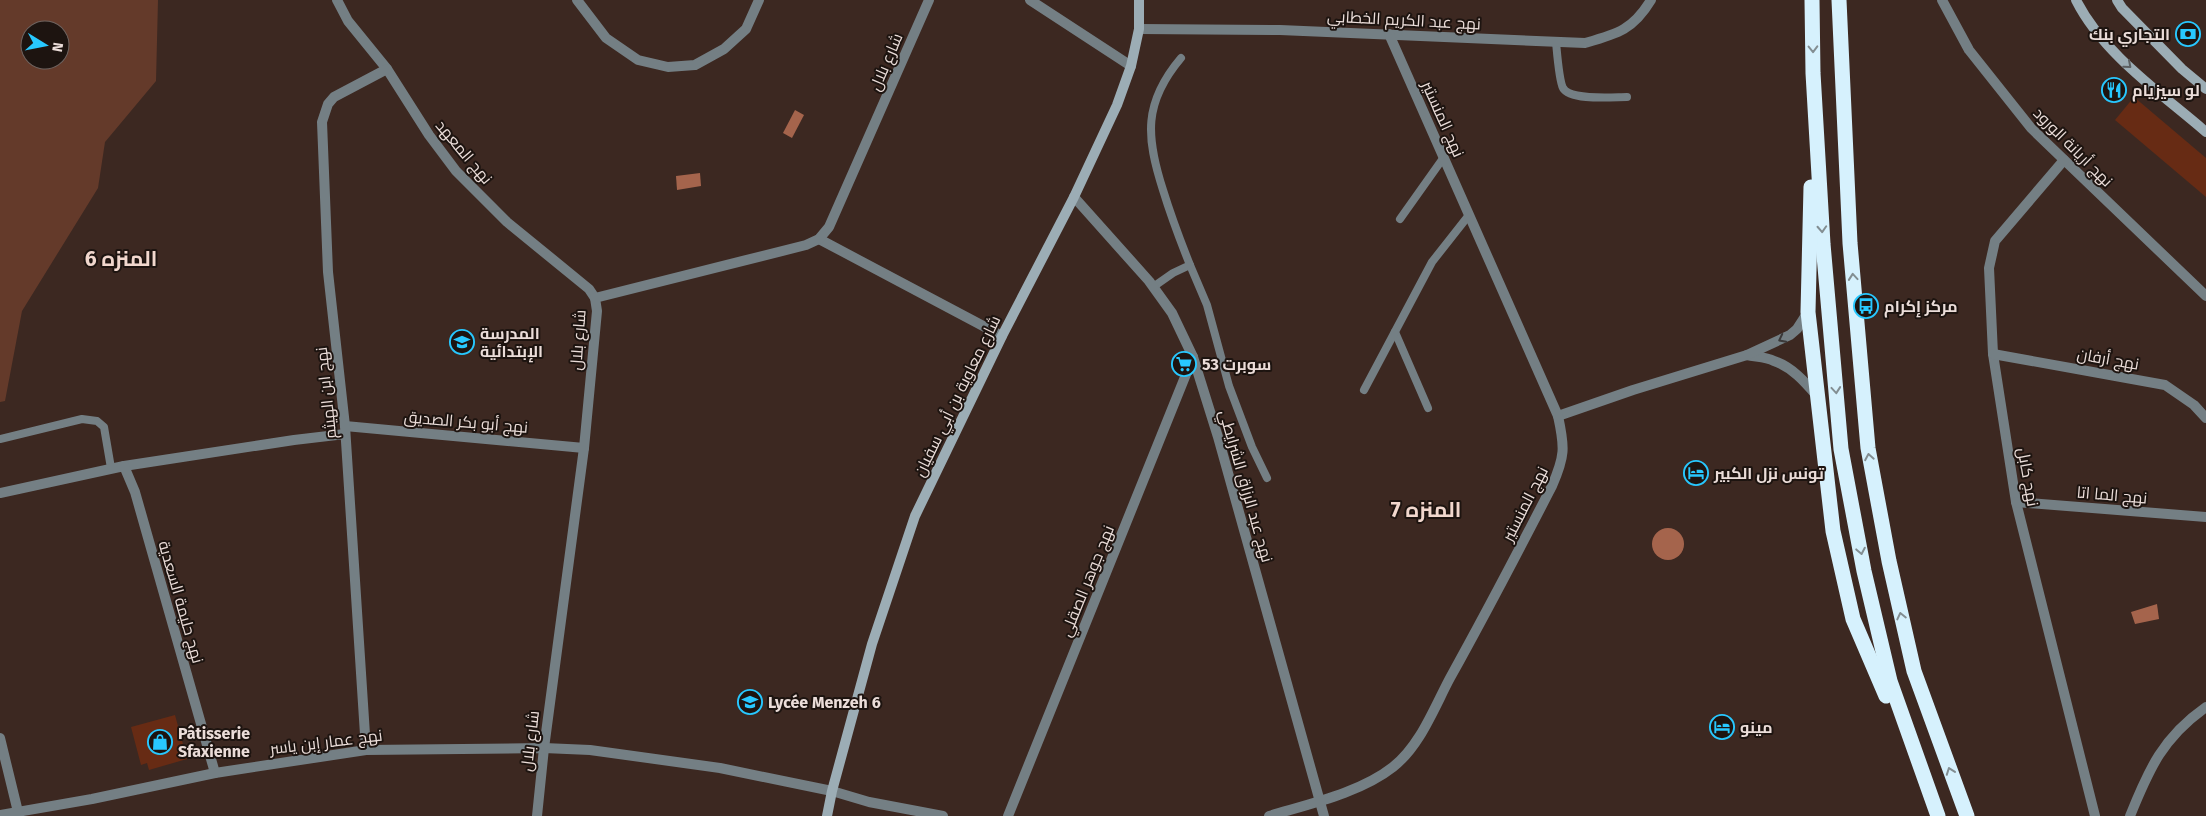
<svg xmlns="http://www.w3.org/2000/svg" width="2206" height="816" font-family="'Fira Sans',Cairo,sans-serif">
  <rect width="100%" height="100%" fill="#3c2821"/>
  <path fill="#643a2a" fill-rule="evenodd" d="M0 0H158L156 81 105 142 98 188 22 311 5 401 0 402ZM30 30H60V60H30Z"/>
  <g fill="#a5644c">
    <path d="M795 110 804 115 792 138 783 133Z"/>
    <path d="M700 173 701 186 677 190 676 176Z"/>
    <circle cx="1668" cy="544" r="16"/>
    <path d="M2157 604 2159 619 2135 624 2131 612Z"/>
  </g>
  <g fill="#672b14">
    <path d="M2134 97 2206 158V197L2115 120Z"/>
    <path d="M175 715 187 759 149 770 147 763 141 765 131 727Z"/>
  </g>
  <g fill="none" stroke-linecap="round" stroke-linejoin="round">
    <g stroke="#747f84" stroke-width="8">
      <path d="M1556 42C1557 52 1559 80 1563 88 1570 101 1613 97 1627 97"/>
      <path d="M1400 219 1444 157"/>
      <path d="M1190 265 1207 305 1229 386 1252 447 1267 478"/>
      <path d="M1153 287 1173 273 1190 265C1180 240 1171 216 1163 190 1146 137 1143 103 1181 58"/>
      <path d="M1395 332 1428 408"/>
      <path d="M1364 390 1432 262 1469 215"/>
      <path d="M0 439 82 419 97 421 104 427 111 468"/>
    </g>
    <g stroke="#747f84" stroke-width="10">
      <path d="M337 0 348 21 387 69 429 135 456 171 507 222 589 289 595 298"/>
      <path d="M577 0 606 38 638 60 668 67 695 65 724 49 746 29 759 0"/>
      <path d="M1030 0 1131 66"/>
      <path d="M1942 0 1969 50 2031 128 2206 296"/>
      <path d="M1139 29 1280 30 1585 43C1617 34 1633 30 1651 0"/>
      <path d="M2064 160 1995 241 1989 268 1993 354 2016 502 2095 816"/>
      <path d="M1074 197 1149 281 1172 313 1193 357 1218 437 1324 816"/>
      <path d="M819 239 1002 336"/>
      <path d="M1993 354 2165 385 2194 405 2206 418"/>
      <path d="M1747 355C1756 357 1766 357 1774 361 1792 367 1805 382 1817 396"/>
      <path d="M1558 416 1633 390 1747 355 1790 335 1797 329 1808 312"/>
      <path d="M345 426 584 448"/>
      <path d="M124 466 294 440 345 434"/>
      <path d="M0 493 124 466 135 492 215 773"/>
      <path d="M2016 502 2206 517"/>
      <path d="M0 738 19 816"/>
      <path d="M366 750 345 426 328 272 322 122 328 104 334 97 387 69"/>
      <path d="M0 815 92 799 215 773 366 750 544 748 590 750 720 768 832 791 869 802 943 816"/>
      <path d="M537 816 544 748 584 448 597 311 595 298 806 245 819 239 829 227 929 0"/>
      <path d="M1008 816 1193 357"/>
      <path d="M1269 816C1309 804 1360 793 1393 767 1420 746 1434 708 1450 678 1485 615 1519 550 1552 486 1565 456 1565 448 1558 416L1389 34"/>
      <path d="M2130 816C2149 769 2163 737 2206 707"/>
    </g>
    <g stroke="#9cadb5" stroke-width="10">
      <path d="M2076 0C2103 54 2161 93 2206 132"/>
      <path d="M2117 0 2122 8 2182 69 2206 89"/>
      <path d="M827 816 832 791 872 644 915 516 1002 336 1074 197 1117 105 1131 66 1139 29V0"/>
    </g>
    <g stroke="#d6f1fd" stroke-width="15">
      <path d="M1812 0 1813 73 1823 244 1841 449 1864 571 1890 681 1938 816"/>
      <path d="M1839 0 1850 243 1868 448 1889 561 1914 671 1967 816"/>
      <path d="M1811 187 1808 312 1833 531 1853 619 1886 696"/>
    </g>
  </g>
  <defs><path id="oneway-chevron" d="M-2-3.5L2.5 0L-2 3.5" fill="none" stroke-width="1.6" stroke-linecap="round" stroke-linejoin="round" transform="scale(1.25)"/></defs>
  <g stroke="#838e92">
    <use href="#oneway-chevron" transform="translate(1813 49) rotate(89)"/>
    <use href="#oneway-chevron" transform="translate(1822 229) rotate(87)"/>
    <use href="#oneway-chevron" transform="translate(1853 277) rotate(-95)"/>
    <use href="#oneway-chevron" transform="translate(1836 390) rotate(85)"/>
    <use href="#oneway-chevron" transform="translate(1869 457) rotate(-100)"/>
    <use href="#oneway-chevron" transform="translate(1861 551) rotate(79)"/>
    <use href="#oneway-chevron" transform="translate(1901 616) rotate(-103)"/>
    <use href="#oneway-chevron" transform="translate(1950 771) rotate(-110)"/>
  </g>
  <use stroke="#5c6062" href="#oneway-chevron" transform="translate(2128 65) rotate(41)"/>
  <use stroke="#3b3939" href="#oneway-chevron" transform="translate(1782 339) rotate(153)"/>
  <defs>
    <symbol id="bank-ring" viewBox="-11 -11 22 22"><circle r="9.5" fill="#1d1410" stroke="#28c8ff" stroke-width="1.5"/><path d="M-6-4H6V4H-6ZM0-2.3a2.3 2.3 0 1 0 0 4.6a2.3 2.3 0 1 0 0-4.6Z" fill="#28c8ff"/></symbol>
    <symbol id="restaurant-ring" viewBox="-11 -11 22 22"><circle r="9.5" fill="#1d1410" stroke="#28c8ff" stroke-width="1.5"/><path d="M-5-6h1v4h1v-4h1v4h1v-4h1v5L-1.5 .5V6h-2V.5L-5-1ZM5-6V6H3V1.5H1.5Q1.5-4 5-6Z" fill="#28c8ff"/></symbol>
    <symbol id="bus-ring" viewBox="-11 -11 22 22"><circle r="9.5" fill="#1d1410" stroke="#28c8ff" stroke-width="1.5"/><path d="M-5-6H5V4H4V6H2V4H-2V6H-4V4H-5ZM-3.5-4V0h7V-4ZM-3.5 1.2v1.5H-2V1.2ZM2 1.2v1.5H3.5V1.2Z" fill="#28c8ff"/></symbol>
    <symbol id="school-ring" viewBox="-11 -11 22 22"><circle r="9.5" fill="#1d1410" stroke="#28c8ff" stroke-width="1.5"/><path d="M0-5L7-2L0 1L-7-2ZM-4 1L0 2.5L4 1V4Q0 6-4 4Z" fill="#28c8ff"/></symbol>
    <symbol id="supermarket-ring" viewBox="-11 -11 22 22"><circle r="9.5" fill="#1d1410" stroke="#28c8ff" stroke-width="1.5"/><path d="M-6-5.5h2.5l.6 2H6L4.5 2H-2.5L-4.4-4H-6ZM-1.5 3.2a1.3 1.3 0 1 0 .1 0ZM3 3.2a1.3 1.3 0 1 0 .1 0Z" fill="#28c8ff"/></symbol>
    <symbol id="hotel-ring" viewBox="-11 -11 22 22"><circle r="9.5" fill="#1d1410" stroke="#28c8ff" stroke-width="1.5"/><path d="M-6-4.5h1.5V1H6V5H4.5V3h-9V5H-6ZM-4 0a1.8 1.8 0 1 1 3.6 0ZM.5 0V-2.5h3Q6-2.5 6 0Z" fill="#28c8ff"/></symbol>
    <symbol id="shop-ring" viewBox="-11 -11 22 22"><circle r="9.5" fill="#1d1410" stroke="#28c8ff" stroke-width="1.5"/><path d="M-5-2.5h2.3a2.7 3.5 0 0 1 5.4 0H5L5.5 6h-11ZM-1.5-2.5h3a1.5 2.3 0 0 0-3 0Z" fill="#28c8ff"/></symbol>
  </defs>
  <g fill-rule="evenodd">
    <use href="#bank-ring" x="2174" y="20" width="28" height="28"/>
    <use href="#restaurant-ring" x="2100" y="76" width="28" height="28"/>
    <use href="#bus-ring" x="1852" y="292" width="28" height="28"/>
    <use href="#school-ring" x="448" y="328" width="28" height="28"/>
    <use href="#supermarket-ring" x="1170" y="350" width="28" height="28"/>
    <use href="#hotel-ring" x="1682" y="459" width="28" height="28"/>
    <use href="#school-ring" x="736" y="688" width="28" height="28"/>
    <use href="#hotel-ring" x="1708" y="713" width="28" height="28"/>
    <use href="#shop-ring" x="146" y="728" width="28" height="28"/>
  </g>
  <g text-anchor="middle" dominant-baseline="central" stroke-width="4" stroke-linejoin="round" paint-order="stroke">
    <g font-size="16" fill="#ebddd9" stroke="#1d1410">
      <text transform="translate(1404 20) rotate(3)">نهج عبد الكريم الخطابي</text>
      <text transform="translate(886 62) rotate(-67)">شارع بلال</text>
      <text transform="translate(1443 119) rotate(66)">نهج المنستير</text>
      <text transform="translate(2073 147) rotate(45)">نهج أريانة الورود</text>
      <text transform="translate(464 152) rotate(50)">نهج المعهد</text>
      <text transform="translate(578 340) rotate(-86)">شارع بلال</text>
      <text transform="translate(2108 359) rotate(10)">نهج أرفان</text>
      <text transform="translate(326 393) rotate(-96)">نهج ابن الهيثم</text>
      <text transform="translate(957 396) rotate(-64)">شارع معاوية بن أبي سفيان</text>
      <text transform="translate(466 422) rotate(5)">نهج أبو بكر الصديق</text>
      <text transform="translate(2028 477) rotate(80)">نهج كابل</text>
      <text transform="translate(1246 486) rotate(74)">نهج عبد الرزاق الشرايطي</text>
      <text transform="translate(2112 495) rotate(5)">نهج الما اتا</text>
      <text transform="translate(1525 504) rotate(-63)">نهج المنستير</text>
      <text transform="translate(1087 581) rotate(-68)">نهج جوهر الصقلي</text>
      <text transform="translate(181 602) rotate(74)">نهج حليمة السعدية</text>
      <text transform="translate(530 741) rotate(-83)">شارع بلال</text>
      <text transform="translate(326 742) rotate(-7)">نهج عمار إبن ياسر</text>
    </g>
    <g font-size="16" font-weight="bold" fill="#ebddd9" stroke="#1d1410" text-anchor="start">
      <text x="2170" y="34" text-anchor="end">التجاري بنك</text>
      <text x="2132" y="90">لو سيزيام</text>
      <text x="1884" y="306">مركز إكرام</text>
      <text x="480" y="333">المدرسة<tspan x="480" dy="18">الإبتدائية</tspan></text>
      <text x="1202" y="364">سوبرت 53</text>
      <text x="1714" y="473">تونس نزل الكبير</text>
      <text x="768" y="702">Lycée Menzeh 6</text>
      <text x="1740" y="727">مينو</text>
      <text x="178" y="733">Pâtisserie<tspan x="178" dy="18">Sfaxienne</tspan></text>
    </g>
    <g font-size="21" font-weight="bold" fill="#f1d7cd" stroke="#1d1410">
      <text x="121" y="259">المنزه 6</text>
      <text x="1426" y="510">المنزه 7</text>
    </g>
  </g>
  <g transform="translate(45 45) rotate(100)"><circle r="24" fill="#1d1410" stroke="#6f6460"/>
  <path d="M0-4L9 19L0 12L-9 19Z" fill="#28c8ff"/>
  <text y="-8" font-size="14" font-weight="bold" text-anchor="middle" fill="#ebddd9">N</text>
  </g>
</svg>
